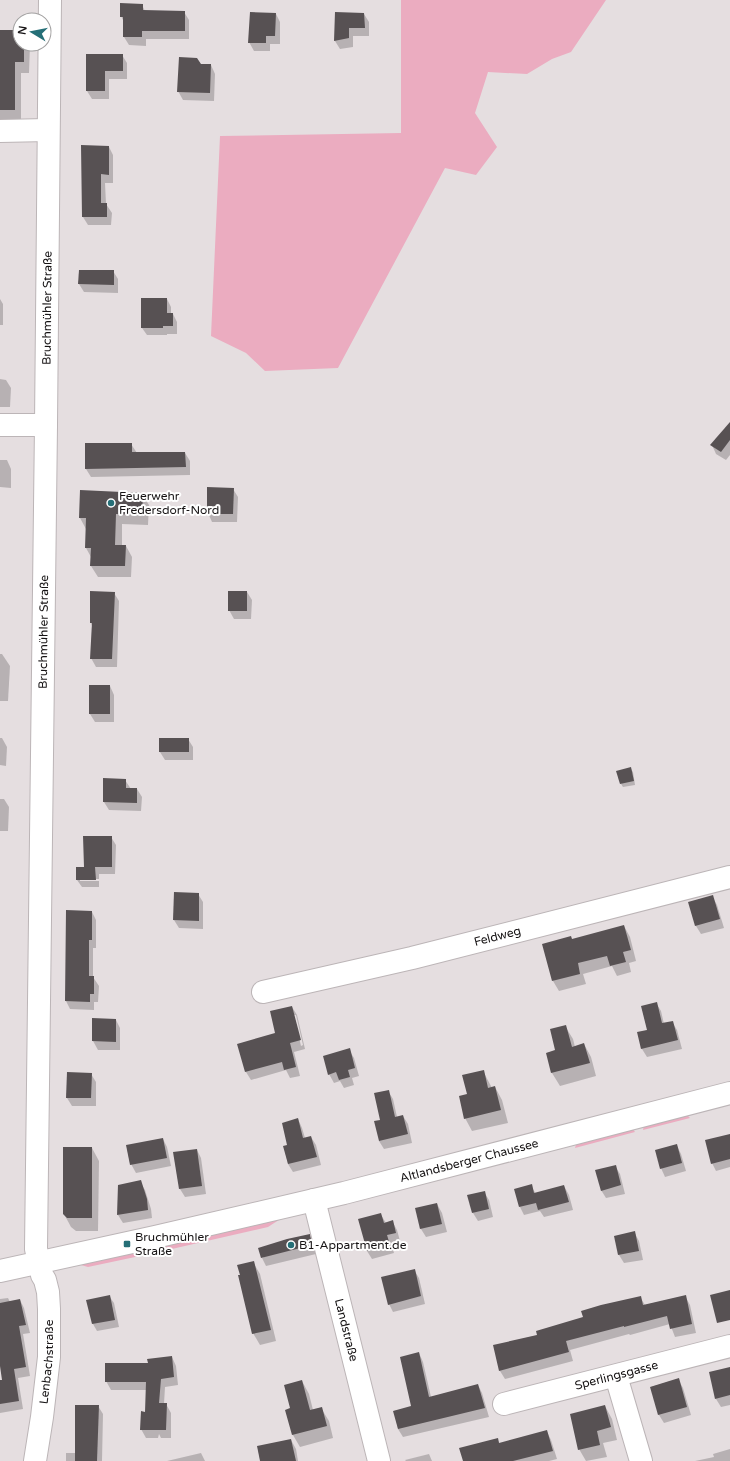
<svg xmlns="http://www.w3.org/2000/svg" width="730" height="1461" font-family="'Varela Round',sans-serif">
  <rect width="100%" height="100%" fill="#e5dee0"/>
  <g fill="#ebacc0">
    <path d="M401 0H606L571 52 552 59 527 74 488 72 475 113 497 147 476 175 445 168 338 368 265 371 246 353 211 336 220 136 401 133Z"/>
    <path d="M686 1114 690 1118 643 1130 644 1125Z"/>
    <path d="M632 1128 635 1132 575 1148 577 1141Z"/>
    <path d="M285 1216 268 1227 163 1251 162 1242Z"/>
    <path d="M151 1245 154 1249V1253L88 1267 81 1265V1260Z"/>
  </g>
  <g fill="#0003" fill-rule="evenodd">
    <path d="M142 5 145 11 184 12 189 20V39H146V46L129 45 124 37V22L121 16Z"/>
    <path d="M336 13 364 14 369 22V36H353V47L340 49 335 41Z"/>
    <path d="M276 14 280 22V44H270V51H254L249 42Z"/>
    <path d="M0 31H20V44H30L29 73H21V121H0Z"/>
    <path d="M87 55H122L127 63V79H109V99H92L87 91Z"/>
    <path d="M201 65H211L215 74 214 101 183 100 178 91Z"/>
    <path d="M82 146 109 147 113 155V183H105L106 204 112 213 111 225H88L83 217Z"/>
    <path d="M113 271 118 279V293L84 292 79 284Z"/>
    <path d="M0 299 3 304V325H0Z"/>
    <path d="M167 299 171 307V314H173L177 322V334H167V335H147L142 328Z"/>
    <path d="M0 379 6 380 11 388 10 407H0Z"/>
    <path d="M730 424V455L726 460 716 454 712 445Z"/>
    <path d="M131 444 137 453H185L190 461V475L91 477 86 469Z"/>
    <path d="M0 460H7L11 469V488L0 487Z"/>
    <path d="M233 489 238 497 237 522H212L208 513Z"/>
    <path d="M142 494 149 505 148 525 122 524V546H126L132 557 131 577H98L91 566V557L86 548V529L80 518Z"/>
    <path d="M247 592 252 600 251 619H234L229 610Z"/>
    <path d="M114 593 119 601 117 667H96L91 658 92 626 91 623Z"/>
    <path d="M0 654H2L10 666 8 701H0Z"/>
    <path d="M110 686 114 695V722H95L90 714Z"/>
    <path d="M0 738H2L7 747 6 766 0 765Z"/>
    <path d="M188 739 193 747V760H165L160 752Z"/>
    <path d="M631 769 633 772 635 785 623 787 621 784Z"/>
    <path d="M125 780 131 789H137L142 797 141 811 109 810 104 802Z"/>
    <path d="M0 799H4L9 807 8 831H0Z"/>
    <path d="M111 837 116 845 115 874H99V879H80V881H99V887H82L77 880V868H85Z"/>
    <path d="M174 893 198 894 203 902V929L179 928 174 920Z"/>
    <path d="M712 896 717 905 724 928 701 934 696 926 690 903Z"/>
    <path d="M92 912 96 920V948H93V977L99 986 98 1002H94V1010L70 1009 66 1001Z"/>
    <path d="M624 926 630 937 636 961 629 963 631 972 617 976 612 966 583 974 586 984 559 991 553 981 572 940Z"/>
    <path d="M656 1003 661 1011 664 1024 672 1022 677 1030 682 1049 647 1057 642 1049 638 1033 648 1030Z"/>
    <path d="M292 1007 297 1015 305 1049 294 1052 300 1076 290 1078 286 1070 251 1080 246 1072 239 1044 276 1034ZM294 1015H296L303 1045 301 1046Z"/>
    <path d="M93 1019 116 1020 120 1028V1050H98L93 1041Z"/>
    <path d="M565 1026 573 1039 575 1047 584 1044 591 1057 596 1076 560 1086 552 1073 547 1053 557 1051Z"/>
    <path d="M349 1050 354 1058 359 1076 352 1078 354 1085 344 1088 340 1081 334 1083 329 1074Z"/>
    <path d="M483 1071 492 1088 495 1087 502 1100 508 1123 472 1131 465 1118 468 1095Z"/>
    <path d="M91 1074 96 1082V1106H72L67 1098Z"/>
    <path d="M388 1091 393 1099 397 1117 403 1116 408 1124 412 1143 384 1149 379 1141 381 1120Z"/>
    <path d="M298 1119 302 1128 305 1138 311 1137 316 1145 321 1165 293 1172 288 1164 284 1147 289 1145Z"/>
    <path d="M730 1135V1167L716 1171 712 1163Z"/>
    <path d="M163 1139 167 1147 171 1166 136 1173 131 1164Z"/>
    <path d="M677 1146 681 1154 686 1171 665 1177 661 1168Z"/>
    <path d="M92 1148 99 1161 98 1231H76L71 1227 64 1214Z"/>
    <path d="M197 1150 201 1158 206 1194 185 1197 180 1189 174 1153Z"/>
    <path d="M615 1166 620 1174 625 1194 606 1198 601 1190Z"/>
    <path d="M140 1182 145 1190 151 1209 152 1218 123 1223 118 1215Z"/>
    <path d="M531 1186 536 1194 564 1186 569 1195 573 1210 544 1217 540 1211 524 1215 520 1207 515 1190Z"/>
    <path d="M484 1192 489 1200 493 1217 478 1221 473 1213Z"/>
    <path d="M437 1204 442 1213 447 1232 426 1237 421 1229 416 1209Z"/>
    <path d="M381 1215 386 1223 392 1221 397 1230 400 1241 391 1243 394 1253 372 1259 367 1251Z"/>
    <path d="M634 1232 639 1241 643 1260 624 1263 619 1255 615 1237Z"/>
    <path d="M309 1236 314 1244 316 1254 266 1266 262 1258Z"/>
    <path d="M253 1262 260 1274 276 1341 260 1345 253 1333Z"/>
    <path d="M414 1270 419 1278 425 1304 393 1312 389 1304Z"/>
    <path d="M109 1296 114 1303 119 1327 97 1331 93 1324 87 1301Z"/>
    <path d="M685 1296 690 1305 696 1333 675 1337 670 1324 630 1335 629 1334 570 1350 573 1361 505 1379 500 1371 494 1346 538 1335 640 1297 645 1305Z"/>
    <path d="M8 1298 10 1302 20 1300 24 1308 30 1333 23 1334 30 1376 18 1378 23 1409 0 1413V1381H3L0 1360V1299Z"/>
    <path d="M419 1353 423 1362 431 1397 478 1385 482 1393 489 1417 403 1437 398 1429 394 1411 412 1407Z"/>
    <path d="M172 1357 176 1366 178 1385 165 1387 164 1404H166L171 1413V1438H161L159 1434 158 1438H146L141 1429 146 1413 147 1390H111L106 1381 149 1364Z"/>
    <path d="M730 1368V1405L721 1407 716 1399Z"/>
    <path d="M678 1379 683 1388 691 1415 664 1423 659 1415 651 1387Z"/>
    <path d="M302 1381 309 1394 313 1410 321 1408 329 1421 333 1438 300 1447 293 1435 286 1411 292 1409Z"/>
    <path d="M98 1406 103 1414 102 1461H66V1453H76Z"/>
    <path d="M605 1406 612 1419 617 1440 603 1443 607 1457 586 1461 579 1449Z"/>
    <path d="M547 1432 551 1440 557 1459 549 1461H464L497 1439 500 1444Z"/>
    <path d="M291 1440 296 1449 298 1461H261Z"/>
    <path d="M730 1449V1461H695L714 1457 713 1454Z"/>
    <path d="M201 1453 205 1461H167Z"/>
    <path d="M429 1454 432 1461H406L405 1460Z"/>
  </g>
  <g fill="#575153">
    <path d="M120 3 143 4V10L185 11V31H142V37H123V17H120Z"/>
    <path d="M250 12 276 13 275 36H266V43H248Z"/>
    <path d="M335 12 364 13 365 28H349V38L334 41Z"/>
    <path d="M0 30H20V44H24V62H15V110H0Z"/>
    <path d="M86 54H123V71H105V91H86Z"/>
    <path d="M179 57 197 58 201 64H211L210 93 177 92Z"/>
    <path d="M81 145 109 146V175L101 174V203H107V217H82Z"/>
    <path d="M79 270H114V285L78 284Z"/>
    <path d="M141 298H167V313H173V326H163V328H141Z"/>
    <path d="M730 422V440L721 452 710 445Z"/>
    <path d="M85 443H132V452H185L186 467 85 469Z"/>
    <path d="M207 487 234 488 233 514H207Z"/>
    <path d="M80 490 143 493 142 515 116 514 115 545H126L125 566H90L91 548H85L86 518H79Z"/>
    <path d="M90 591 115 592 112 659H90L92 623H90Z"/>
    <rect x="228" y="591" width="19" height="20"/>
    <rect x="89" y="685" width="21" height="29"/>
    <rect x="159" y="738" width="30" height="14"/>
    <path d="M631 767 634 781 620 784 616 771Z"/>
    <path d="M103 778 126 779V788H137V803L103 802Z"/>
    <path d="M83 836H112V867H95L96 880H76V867H84Z"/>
    <path d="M174 892 199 893V921L173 920Z"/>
    <path d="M713 895 720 919 695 926 688 902Z"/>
    <path d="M66 910 92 911V940H89V976H94V994H90V1002L65 1001Z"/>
    <path d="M624 925 631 950 623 952 626 962 610 966 607 956 578 963 580 974 552 981 542 944 571 936 572 939Z"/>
    <path d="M657 1002 662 1023 673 1021 678 1040 641 1049 637 1032 647 1030 641 1006Z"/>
    <path d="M292 1006 301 1040 290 1043 296 1067 284 1070 282 1062 245 1072 237 1044 275 1033 270 1011Z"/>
    <path d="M92 1018 116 1019V1042L92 1041Z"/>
    <path d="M566 1025 572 1047 584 1043 590 1063 551 1073 546 1053 555 1050 550 1029Z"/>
    <path d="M350 1048 355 1068 348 1070 350 1077 339 1080 336 1072 328 1075 323 1056Z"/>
    <path d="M484 1070 488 1088 495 1086 501 1110 464 1119 459 1096 467 1094 462 1075Z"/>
    <path d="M67 1072 92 1073 91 1098H66Z"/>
    <path d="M389 1090 395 1117 403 1115 408 1134 379 1141 374 1121 380 1120 374 1093Z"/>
    <path d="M298 1118 303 1138 311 1136 317 1157 288 1164 283 1146 287 1145 282 1123Z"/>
    <path d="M730 1134V1159L711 1164 705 1140Z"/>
    <path d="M163 1138 167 1158 130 1165 126 1145Z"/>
    <path d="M677 1144 682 1163 660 1169 655 1150Z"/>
    <path d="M63 1147H92V1218H67L63 1214Z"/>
    <path d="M197 1149 202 1186 179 1189 173 1152Z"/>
    <path d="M616 1165 621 1185 601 1191 595 1170Z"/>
    <path d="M141 1180 147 1199 148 1210 117 1215 118 1185Z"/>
    <path d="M532 1184 534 1193 564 1185 569 1202 538 1210 536 1203 519 1207 514 1189Z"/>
    <path d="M485 1191 489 1209 472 1213 467 1195Z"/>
    <path d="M437 1203 442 1224 420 1229 415 1208Z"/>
    <path d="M381 1213 384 1223 393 1220 396 1233 387 1235 390 1245 367 1251 358 1219Z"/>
    <path d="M635 1231 639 1251 618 1255 614 1236Z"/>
    <path d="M310 1234 312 1245 261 1258 258 1248 287 1239Z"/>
    <path d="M254 1261 271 1330 252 1334 238 1275H240L237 1265Z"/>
    <path d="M415 1269 421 1296 388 1305 381 1277Z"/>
    <path d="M730 1290V1320L717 1323 710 1295Z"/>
    <path d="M110 1295 115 1320 92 1324 86 1300Z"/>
    <path d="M686 1295 692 1324 670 1329 667 1316 624 1327V1326L566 1341 569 1352 499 1371 493 1345 537 1335 536 1331 583 1317 581 1311 601 1305 641 1296 643 1305Z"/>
    <path d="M20 1299 26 1325 19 1326 26 1367 14 1369 19 1401 0 1404V1380H2L0 1366V1303Z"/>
    <path d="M419 1352 429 1397 478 1384 485 1408 398 1429 393 1411 411 1406 400 1357Z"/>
    <path d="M172 1356 174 1377 161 1379 159 1403H167L166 1430H140L141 1411 145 1412 146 1382H105V1363H148L147 1359Z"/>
    <path d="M730 1367V1395L715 1399 709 1372Z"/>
    <path d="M679 1378 687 1407 658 1415 650 1387Z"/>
    <path d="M302 1380 310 1410 322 1407 327 1426 292 1435 285 1410 290 1408 284 1385Z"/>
    <path d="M75 1405H99L97 1461H75Z"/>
    <path d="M605 1405 611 1427 597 1431 600 1445 578 1450 570 1414Z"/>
    <path d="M547 1430 553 1451 513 1461H463L459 1448 498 1438 499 1443Z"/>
    <path d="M291 1439 296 1461H260L257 1446Z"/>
  </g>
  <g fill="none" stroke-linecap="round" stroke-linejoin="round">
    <defs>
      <g id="minor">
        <path d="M0 131 48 130"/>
        <path d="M0 425H46"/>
        <path id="s1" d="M263 992 412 958 730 877"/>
        <path id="s2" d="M314 1200 379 1461"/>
        <path d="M616 1376 641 1461"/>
        <path id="s3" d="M504 1404 730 1346"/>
        <path id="s4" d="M35 1461 42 1417 49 1357V1309L48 1292 45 1280 42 1275 36 1249 46 425 50 0"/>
      </g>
      <g id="major">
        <path id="s5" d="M0 1271 155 1237 344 1193 730 1093"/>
      </g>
    </defs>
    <use href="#minor" stroke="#bcb5b7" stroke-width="24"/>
    <use href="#major" stroke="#bcb5b7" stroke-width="24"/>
    <use href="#minor" stroke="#fff" stroke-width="22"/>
    <use href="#major" stroke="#fff" stroke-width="22"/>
  </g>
  <g fill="#256f77" stroke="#fff" stroke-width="1.5">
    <circle cx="111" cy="503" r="4"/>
    <rect x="123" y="1240" width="8" height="8" rx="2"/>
    <circle cx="291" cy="1245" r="4"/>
  </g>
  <g text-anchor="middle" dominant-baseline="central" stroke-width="4" stroke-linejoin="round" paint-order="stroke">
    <g font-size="12" fill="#161314" stroke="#fff">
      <text stroke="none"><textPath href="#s4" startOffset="1156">Bruchmühler Straße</textPath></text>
      <text stroke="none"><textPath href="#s4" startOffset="832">Bruchmühler Straße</textPath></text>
      <text stroke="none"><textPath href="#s1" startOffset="241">Feldweg</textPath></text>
      <text stroke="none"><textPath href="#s5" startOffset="482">Altlandsberger Chaussee</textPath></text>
      <text stroke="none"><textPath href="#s2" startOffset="134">Landstraße</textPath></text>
      <text stroke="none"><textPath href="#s4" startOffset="100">Lenbachstraße</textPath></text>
      <text stroke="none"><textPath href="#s3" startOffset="116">Sperlingsgasse</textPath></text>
    </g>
    <g font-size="12" fill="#161314" stroke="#fff" text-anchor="start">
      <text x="119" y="496">Feuerwehr<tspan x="119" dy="14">Fredersdorf-Nord</tspan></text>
      <text x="135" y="1237">Bruchmühler<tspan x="135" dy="14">Straße</tspan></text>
      <text x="299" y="1245">B1-Appartment.de</text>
    </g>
  </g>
  <g transform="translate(32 32) rotate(280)"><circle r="19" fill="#ffffff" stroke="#a2a1a1"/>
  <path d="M0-3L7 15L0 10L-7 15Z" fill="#256f77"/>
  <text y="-6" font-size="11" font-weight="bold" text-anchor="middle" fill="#161314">N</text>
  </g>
</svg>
